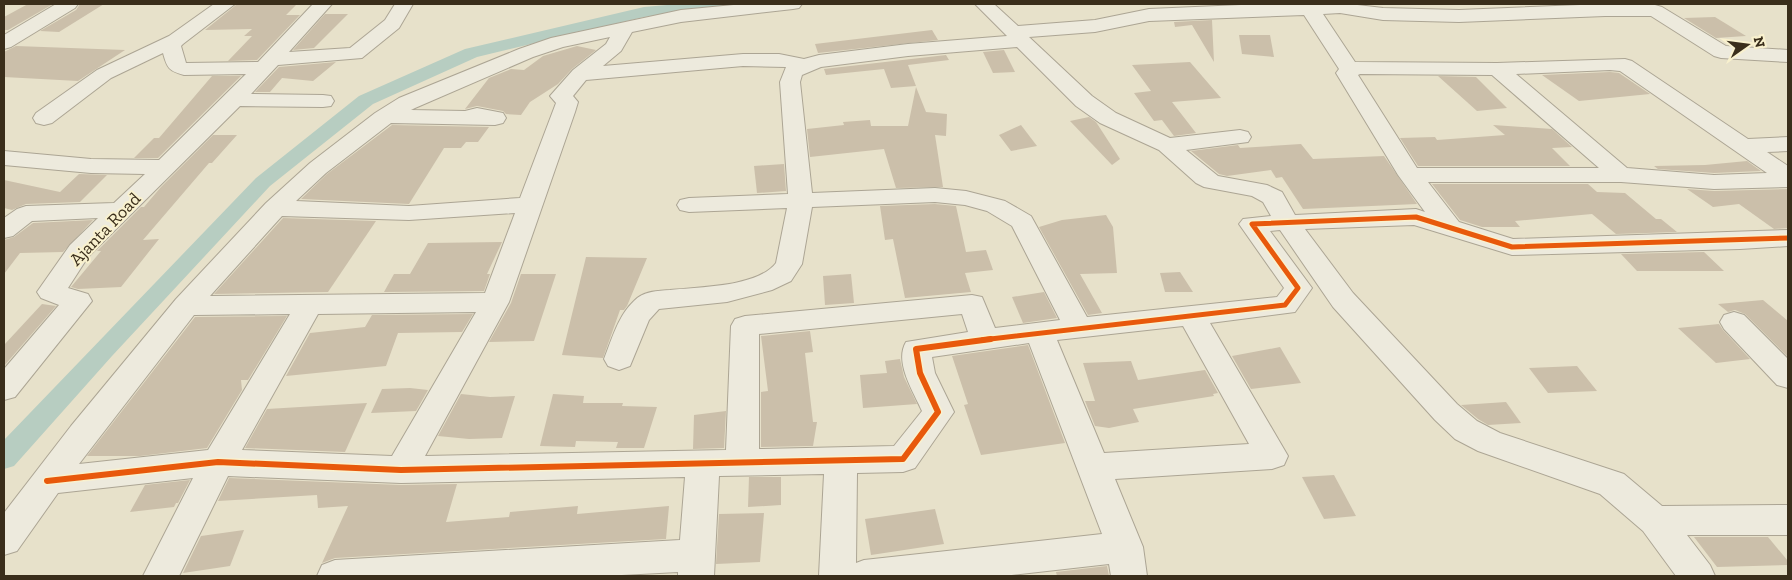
<svg xmlns="http://www.w3.org/2000/svg" width="1792" height="580" font-family="'Zilla Slab',serif">
  <rect width="100%" height="100%" fill="#e7e1ca"/>
  <g fill="none" stroke-linecap="round" stroke-linejoin="round">
    <path fill="#b7cdc1" fill-rule="evenodd" d="M678 4H729L727 7 721 9 644 17 477 57 373 104 270 186 112 356 14 466 4 469V440L256 178 359 96 465 49 644 7Z"/>
  </g>
  <g fill="#cbbfaa">
    <path d="M28 4H53L8 30H4V17Z"/>
    <path d="M80 4H104L59 32 40 31 76 10Z"/>
    <path d="M236 5H296L286 15H300L257 60 228 61 252 36H244L252 29 205 30Z"/>
    <path d="M325 14H348L314 48 293 50Z"/>
    <path d="M1715 17 1746 36 1716 38 1684 18Z"/>
    <path d="M1212 20 1214 62 1192 25 1175 27 1174 22Z"/>
    <path d="M932 30 938 40 818 53 815 44Z"/>
    <path d="M1239 35H1270L1274 57 1242 54Z"/>
    <path d="M16 46 125 50 78 81 4 77V52Z"/>
    <path d="M577 46 596 50 572 69 558 84 530 102 521 115 506 114 503 111 477 106 465 109 489 78 511 69 524 70 543 56Z"/>
    <path d="M1004 50 1015 72 993 73 983 52Z"/>
    <path d="M946 55 949 60 908 65 916 86 891 88 884 69 826 75 824 69Z"/>
    <path d="M336 62 313 81 282 78 270 92H255L279 67Z"/>
    <path d="M1190 62 1221 98 1172 102 1196 133 1174 136 1162 120 1154 121 1134 93 1151 91 1132 65Z"/>
    <path d="M1610 72 1619 73 1650 94 1579 101 1542 75Z"/>
    <path d="M212 76H241L158 158H134L154 138H159Z"/>
    <path d="M1438 76 1476 77 1507 108 1477 111Z"/>
    <path d="M916 87 926 112 947 114 946 136 935 135 943 187 896 188 884 149 810 157 807 129 844 125 843 122 870 120 871 126H908Z"/>
    <path d="M1089 117 1096 122 1120 159 1112 165 1070 121Z"/>
    <path d="M392 125 489 127 478 142H466L461 148H444L409 204 301 199 327 174Z"/>
    <path d="M1021 125 1037 146 1011 151 999 135Z"/>
    <path d="M1493 125 1552 129 1572 147 1552 148 1570 166H1418L1400 138 1435 137 1437 140 1505 135Z"/>
    <path d="M213 135H237L212 163H209L143 240 159 239 121 287 78 289 71 287 101 251H97L141 207H144L161 187Z"/>
    <path d="M1301 144 1313 159 1384 156 1417 204 1303 209 1282 177 1276 178 1271 170 1227 176 1219 174 1191 151 1238 145 1240 148Z"/>
    <path d="M1747 161 1761 171 1714 173 1658 169 1654 166 1705 165Z"/>
    <path d="M784 164 786 191 757 193 754 166Z"/>
    <path d="M79 174 107 175 80 202 26 204 12 210 4 208V180L60 192Z"/>
    <path d="M1432 184H1588L1597 192 1625 193 1656 219H1661L1677 232 1616 234 1592 214 1515 221 1520 227H1482L1460 220Z"/>
    <path d="M1687 189 1714 191 1788 189V228L1774 229 1739 204 1713 207Z"/>
    <path d="M935 204 956 206 966 252 986 250 993 270 965 273 971 292 905 298 893 239 885 240 880 206Z"/>
    <path d="M1106 215 1113 227 1117 273 1080 274 1102 313 1088 315 1039 227 1062 220Z"/>
    <path d="M283 218 376 221 328 292 214 294Z"/>
    <path d="M93 220 63 252 20 253 4 274V240L14 237 33 223Z"/>
    <path d="M502 242 487 274H490L484 291 384 292 394 274H410L428 243Z"/>
    <path d="M1704 252 1724 271H1637L1621 254Z"/>
    <path d="M586 257 647 258 627 306 624 310H620L603 358 562 355Z"/>
    <path d="M1180 272 1193 292H1165L1160 273Z"/>
    <path d="M521 274H556L534 341 489 342 511 303Z"/>
    <path d="M851 274 854 303 825 305 823 276Z"/>
    <path d="M1044 292 1057 318 1023 323 1012 297Z"/>
    <path d="M1763 300 1788 321V357L1745 314 1735 310 1728 312 1718 304Z"/>
    <path d="M42 304 56 306 4 366V345Z"/>
    <path d="M473 314 462 332 398 333 386 366 286 376 310 333 365 327 372 315Z"/>
    <path d="M287 316 248 380H241L242 390 207 448 140 456H87L195 317Z"/>
    <path d="M1719 324 1723 330 1750 359 1716 363 1678 328Z"/>
    <path d="M810 331 813 352 805 353 813 422H817L813 446 761 447V392L768 391 761 336Z"/>
    <path d="M1028 345 1065 443 981 455 964 405 968 404 952 356Z"/>
    <path d="M1280 347 1301 383 1251 389 1232 356Z"/>
    <path d="M900 359 904 377 917 404 863 408 860 375 887 373 885 361Z"/>
    <path d="M1131 361 1138 380 1205 370 1218 393 1213 394 1214 396 1133 409 1139 422 1109 428 1095 426 1085 401H1095L1083 363Z"/>
    <path d="M1577 366 1597 391 1548 393 1529 368Z"/>
    <path d="M410 388 428 390 416 411 371 413 382 389Z"/>
    <path d="M461 394 490 397 515 396 502 438 469 439 438 436Z"/>
    <path d="M553 394 584 396 583 403H623L622 406 657 407 644 448H616L618 442 576 441 575 447 540 446Z"/>
    <path d="M1506 402 1521 423 1488 425 1478 419 1461 405Z"/>
    <path d="M367 403 345 452 245 448 267 409Z"/>
    <path d="M726 411 724 448 693 449 694 415Z"/>
    <path d="M1334 475 1356 516 1324 519 1302 477Z"/>
    <path d="M749 477H781V505L748 507Z"/>
    <path d="M229 478 401 485 457 484 446 522 509 517 510 512 578 506 577 514 669 506 666 539 335 558 322 563 348 506 318 508 317 495 218 501Z"/>
    <path d="M190 480 178 503H176L174 507 130 512 145 485Z"/>
    <path d="M935 509 944 544 871 555 865 519Z"/>
    <path d="M764 513 760 562 716 564 719 514Z"/>
    <path d="M244 530 230 566 183 573 201 536Z"/>
    <path d="M1694 537H1768L1788 561V565L1717 567Z"/>
    <path d="M1107 566 1109 576H1057L1056 572Z"/>
  </g>
  <g fill="none" stroke-linecap="round" stroke-linejoin="round">
    <defs>
      <g id="minor">
        <path d="M56 4H78L75 8 11 47 4 49V35Z"/>
        <path d="M214 4H235L183 44 181 46 186 63 258 62 313 4H332L289 52 350 48 385 20 395 4H413L399 28 362 58 278 65 251 94 323 95 331 96 334 101 331 106 323 107 240 106 88 257 68 288 88 294 92 301 15 397 4 400V369L59 305 41 298 37 292 70 245 98 218 32 221 13 236 4 238V218L17 209 26 206 114 203 145 174 91 173 4 165V151L91 159 159 160 246 74 184 75C169 71 167 68 163 53L111 78 52 123 44 125 36 123 33 118 36 113 97 70 169 36Z"/>
        <path d="M744 4H802L799 8 793 9 681 22 632 32 621 51 603 66 743 54H779L804 59 819 55 908 44 1007 36 975 4H994L1018 26 1095 20 1149 9 1241 5 1349 4 1383 8 1459 10 1605 4 1655 5 1662 7 1726 46 1788 50V62L1721 58 1714 56 1651 16H1605L1459 22 1383 20 1340 13 1323 14 1355 62 1497 63 1625 59 1632 61 1748 139 1788 137V151L1767 152 1788 166V187L1714 189 1621 182H1428L1459 222 1513 239 1788 230V246L1740 249 1512 255 1414 225 1305 229 1353 293 1457 404 1477 421 1500 433 1624 474 1662 506 1788 505V535H1687L1710 565 1715 576H1676L1643 531 1600 494 1478 451 1455 439 1435 420 1333 307 1280 230 1270 231 1312 288 1295 312 1210 323 1288 456 1284 465 1272 469 1115 479 1143 547 1147 576H1111L1109 564 1003 576H819L824 474 719 476 714 576H678V572L603 576H317L322 565 335 560 680 540 685 477 401 483 228 476 179 576H143L193 478 58 493 17 551 4 555V513L71 426 176 299 266 203 310 163 375 113 399 98 519 49 551 38 681 10ZM1304 15 1339 69 1336 73 1398 175 1425 212 1416 209 1295 215 1282 192 1267 185 1218 176 1186 150 1248 142 1251 137 1248 132 1240 130 1170 138 1116 113 1092 96 1029 37 1095 32 1149 21ZM610 37 606 44 573 70 550 96 556 103 520 198 409 206 296 201 326 173 391 123 495 125 503 123 506 118 503 113 477 108 465 111 411 110 415 108 533 57 563 47ZM1017 47 1076 106 1100 123 1159 150 1196 183 1204 187 1252 196 1263 202 1271 216 1243 219 1239 224 1284 288 1277 297 1087 317 1031 216 1005 201 966 191 935 188 812 193 800 82 802 75 821 67 908 56ZM743 66 786 67 780 82 788 194 689 198 680 200 677 205 680 210 689 212 787 208 776 263C758 287 698 287 670 290 657 291 643 291 634 301 618 316 612 339 604 359L608 366 619 370 630 366 649 320 659 309 727 302 772 290 791 281 802 264 812 207 935 202 965 205 987 211 1012 226 1060 320 995 328 982 297 972 295 745 316 735 319 731 326 726 450 425 456 509 302 575 112 578 102 573 96 586 80ZM1610 70 1620 71 1767 173 1714 175 1627 168 1516 74ZM1360 74 1492 75 1599 168H1417L1358 75ZM515 213 485 293 210 296 282 216 409 220ZM476 312 392 456 242 450 318 314ZM290 314 208 450 79 464 194 315ZM962 314 968 332 906 342C894 362 913 391 922 411L894 446 759 449V334ZM1183 326 1249 444 1104 453 1057 340ZM1029 343 1102 534 864 560 856 563 857 473 903 472 915 468 954 412 935 373 932 357Z"/>
        <path d="M1734 312 1744 315 1788 359V388L1777 385 1724 329 1720 322 1724 315Z"/>
      </g>
    </defs>
    <use href="#minor" stroke="#aca594" stroke-width="2"/>
    <use href="#minor" fill="#edeadd" fill-rule="evenodd"/>
    <defs>
      <path id="cycleway-far1" d="M982 340 1285 305 1298 288 1252 224 1416 217 1512 247 1788 238"/>
      <path id="cycleway" d="M47 481 218 462 401 470 903 459 938 412 920 373 916 349 991 339"/>
    </defs>
    <use href="#cycleway-far1" stroke="#f9f1ce" stroke-width="8"/>
    <use href="#cycleway" stroke="#f9f1ce" stroke-width="9"/>
    <use href="#cycleway-far1" stroke="#e8590c" stroke-width="5"/>
    <use href="#cycleway" stroke="#e8590c" stroke-width="6"/>
  </g>
  <g text-anchor="middle" dominant-baseline="central" stroke-width="4" stroke-linejoin="round" paint-order="stroke">
    <g font-size="18" fill="#3a2e1b" stroke="#f9f1ce">
      <text transform="translate(105 229) rotate(-46)">Ajanta Road</text>
    </g>
  </g>
  <rect width="1792" height="580" fill="none" stroke="#3a2e1b" stroke-width="10"/>
  <g transform="translate(1747 45) rotate(76)" stroke="#f9f1ce" stroke-width="4" paint-order="stroke">
  <path d="M0-4L9 19L0 12L-9 19Z" fill="#3a2e1b"/>
  <text y="-8" font-size="14" font-weight="bold" text-anchor="middle" fill="#3a2e1b">N</text>
  </g>
</svg>
